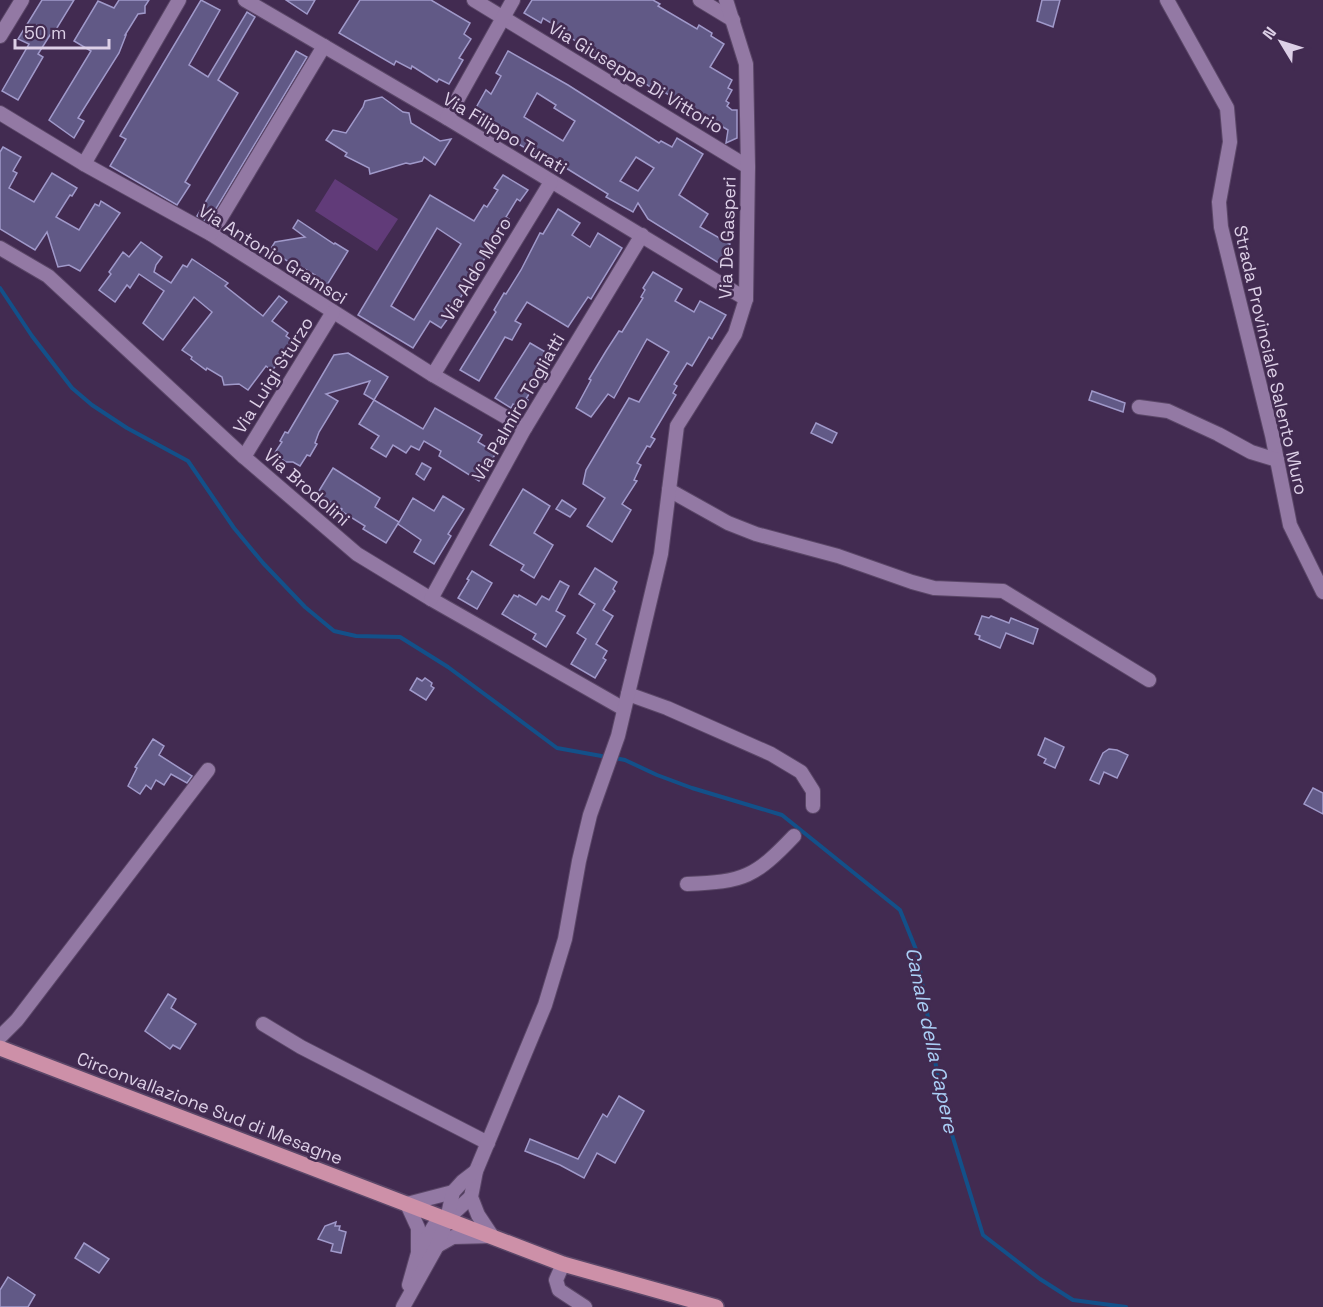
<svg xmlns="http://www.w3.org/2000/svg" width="1323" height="1307" font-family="'Space Grotesk',sans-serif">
  <rect width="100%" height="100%" fill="#422b51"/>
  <path fill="#613b79" d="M335 179 398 219 377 251 315 211Z"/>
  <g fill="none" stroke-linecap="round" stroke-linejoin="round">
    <g stroke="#135089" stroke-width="4">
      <path d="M0 288 32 336 72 388 92 405 127 428 188 461 234 528 263 563 305 607 334 631 356 636 400 637 448 667 557 748 607 757"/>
      <path d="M615 758 625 760 657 775 692 788 782 815 900 910 917 952 942 1102 983 1235 1040 1279 1073 1300 1126 1307"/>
    </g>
  </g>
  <g fill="#615986" stroke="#a099ca" stroke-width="1.5" fill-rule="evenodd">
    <path d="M42 0H74L52 36 50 35 38 54 43 57 18 100 2 91 29 44 18 39Z"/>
    <path d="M119 0H149L145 6V13L138 14 125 35H126L119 53 78 118 84 121 74 138 49 120 91 51 74 41 98 1 114 8Z"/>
    <path d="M201 0 220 10 189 65 208 77 247 12 255 17 218 80 238 93 185 182 190 185 177 205 110 166 126 139 120 136Z"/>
    <path d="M286 0H315L307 14Z"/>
    <path d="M360 0H431L470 23 464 34 471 39 459 58 463 60 449 84 439 79 437 82 412 66 411 69 396 61 394 65 339 33Z"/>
    <path d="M532 0H653L660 4 658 6 697 29 699 25 712 33 711 36 724 44 710 67 732 80 728 88 732 90 726 101 729 103 727 106 732 110H737V138L726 143 728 130 654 86 652 88 646 84 644 80 560 32 561 29 543 18 541 23 524 13Z"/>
    <path d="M1042 0H1060L1053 27 1037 21Z"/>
    <path d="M296 51 307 57 208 222 197 216Z"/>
    <path d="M508 51 568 85 659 143 661 141 672 147 677 138 703 154 679 195 708 214 700 227 730 244 727 249 730 251 722 265 648 219 638 203 633 212 606 197 608 194 566 168 548 159 546 162 538 157 539 156 496 131 498 128 473 113 486 90 491 94 501 76 496 73ZM537 93 556 105 554 108 575 121 563 141 524 117ZM636 157 654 168 638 191 620 181Z"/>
    <path d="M382 97 403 112 409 113 411 123 440 141 451 139 435 165 424 157 422 161 410 164 406 163 370 174 369 168 345 156 347 153 326 140 333 130 346 133 363 107 365 101Z"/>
    <path d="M3 147 21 157 13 171 17 173 9 188 34 202 52 173 77 188 72 196 70 195 56 217 79 230 95 204 99 206 101 201 120 213 80 271 69 265 58 267 47 232 35 250 0 229V152Z"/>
    <path d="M503 175 528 190 520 201 517 199 506 217 509 219 459 300 457 298 446 315 449 317 441 328 430 321 413 348 358 315 430 195 474 221 484 205 487 207 498 190 494 188ZM437 228 461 244 414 320 391 306Z"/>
    <path d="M558 209 580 223 572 235 590 247 598 233 622 248 591 299 588 297 568 327 527 302 515 321 521 324 512 340 505 337 479 381 460 370 496 312 494 310 504 293 506 294 521 270 540 233 543 234Z"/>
    <path d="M298 220 334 244 335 243 348 251 327 285 314 277 315 275 293 262 292 264 270 250 275 242 305 237 293 228Z"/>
    <path d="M141 242 162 257 156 265 154 272 171 283 183 265 187 267 192 259 228 283 225 286 263 316 279 296 287 302 272 321 288 333 286 336 293 341 272 371 266 366 248 390 239 384 224 385 222 377 207 368 206 370 191 359 192 357 182 350 212 312 194 297 163 340 143 323 164 291 139 274 130 288 127 285 115 302 99 290 111 274 109 272 123 252 129 257Z"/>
    <path d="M653 272 682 289 675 301 694 312 700 301 726 315 712 339 709 337 692 366 687 363 674 384 677 386 673 393 676 395 651 437 655 439 650 447 647 446 637 463 641 465 634 480 637 481 622 504 631 510 612 542 587 526 605 498 583 484 586 470 629 398 639 402 669 352 647 339 614 398 608 394 591 417 576 408 591 380 589 379 606 351 619 331 622 332 643 298 641 297 645 290 643 288Z"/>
    <path d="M530 343 554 357 543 375 541 374 526 399 528 400 523 410 513 404 511 408 495 398Z"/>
    <path d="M348 353 388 377 374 400 364 394 370 381 326 394 338 401 319 432 315 443 317 444 310 456 307 455 300 466 293 462H286L274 454 282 442 280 441 285 432 288 433 334 355Z"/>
    <path d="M1092 391 1125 403 1123 412 1089 400Z"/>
    <path d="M374 400 423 429 435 408 482 435 478 442 496 453 479 481 439 456 441 451 424 441 419 450 411 446 406 453 393 445 386 457 371 448 379 436 359 424Z"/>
    <path d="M816 423 837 433 832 443 811 433Z"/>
    <path d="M422 463 431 468 424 480 416 474Z"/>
    <path d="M333 468 380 498 375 507 399 522 386 543 363 529 365 526 341 511 342 509 317 494Z"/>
    <path d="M523 489 550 506 534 533 553 545 534 578 521 570 524 565 490 545Z"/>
    <path d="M443 496 464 509 448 534 451 536 434 564 414 552 421 540 398 524 413 498 434 511Z"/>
    <path d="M562 500 576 509 570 517 556 509Z"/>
    <path d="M595 568 617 582 613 589 615 591 603 610 613 616 596 644 607 651 603 658 606 660 595 678 571 664 586 639 577 633 595 604 579 594Z"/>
    <path d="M472 571 492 583 477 609 458 598 469 580 467 579Z"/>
    <path d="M560 581 569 586 556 611 565 616 546 647 533 639 536 634 502 614 514 595 518 597 519 595 536 605 542 596 549 600Z"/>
    <path d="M982 616 989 618 991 616 1009 623 1011 618 1038 629 1033 644 1006 633 1000 648 979 639 980 636 975 634Z"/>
    <path d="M417 678 422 681 425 678 432 683 431 686 434 688 426 700 410 690Z"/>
    <path d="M1045 738 1064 747 1055 768 1044 763 1046 759 1038 755Z"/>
    <path d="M153 739 164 746 159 755 192 776 187 783 171 774 164 785 156 780 151 789 146 785 140 794 128 786 137 768 135 767Z"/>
    <path d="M1109 749 1117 750 1128 755 1117 778 1104 772 1099 784 1090 780 1103 753Z"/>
    <path d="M1313 788 1323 793V814L1304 804Z"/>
    <path d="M168 994 176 999 171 1008 196 1024 180 1049 173 1045 170 1049 145 1031Z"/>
    <path d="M619 1096 644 1111 615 1163 597 1153 584 1178 560 1165 525 1151 530 1139 578 1159 603 1114 607 1117Z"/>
    <path d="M336 1222 335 1226H340L339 1230 346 1232 341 1253 331 1251 333 1244 318 1239 325 1226Z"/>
    <path d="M84 1243 109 1259 99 1273 75 1258Z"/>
    <path d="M8 1277 35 1295 28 1307H0V1290Z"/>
  </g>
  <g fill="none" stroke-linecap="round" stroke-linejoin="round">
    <defs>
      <g id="minor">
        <path d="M245 0 447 118 746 299"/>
        <path d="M474 0 748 167"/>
        <path d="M700 0 733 20"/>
        <path d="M1167 0 1227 108 1230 142 1219 202 1221 227 1272 435 1290 525 1323 592"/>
        <path d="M0 36 22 0"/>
        <path d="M0 113 84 164 211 234 433 375 525 428"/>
        <path d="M447 118 513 0"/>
        <path d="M84 164 179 0"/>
        <path d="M211 234 324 46"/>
        <path d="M0 248 48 276 244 457 357 554 431 599 624 709"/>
        <path d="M433 375 551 182"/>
        <path d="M1139 407 1168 411 1218 434 1251 452 1277 460"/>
        <path d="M244 457 333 312"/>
        <path d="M669 490 728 523 756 534 838 556 912 582 934 588 1003 591 1149 680"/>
        <path d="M431 599 525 428 642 235"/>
        <path d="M628 694 667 708 771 754 801 772 813 791V806"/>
        <path d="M687 884C744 882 755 877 794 836"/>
        <path d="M263 1024 301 1047 488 1143"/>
        <path d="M0 1037 17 1020 208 770"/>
        <path d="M437 1246 453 1237 492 1236 478 1215 471 1197 476 1171 545 1005 565 939 579 861 590 815 618 736 661 554 677 426 735 334 746 299 748 167 746 64 726 0"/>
        <path d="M418 1251V1228L407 1204 453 1192"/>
        <path d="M563 1264 556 1280 559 1290 585 1307"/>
        <path d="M409 1285 418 1253 434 1226 447 1219 471 1197"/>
        <path d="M403 1307 437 1246 447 1219 453 1192 463 1181 476 1171"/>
      </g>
      <path id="major" d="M0 1048 563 1264 716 1307"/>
    </defs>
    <use href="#minor" stroke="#5b4768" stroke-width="16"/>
    <use href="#major" stroke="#5b4768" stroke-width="18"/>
    <use href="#minor" stroke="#9379a4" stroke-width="14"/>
    <use href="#major" stroke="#cd90a8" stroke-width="15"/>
  </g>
  <g text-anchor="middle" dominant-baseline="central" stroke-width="5" stroke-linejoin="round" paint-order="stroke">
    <g font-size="18" fill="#ddd0e7" stroke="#422b51">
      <text transform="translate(636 77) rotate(31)">Via Giuseppe Di Vittorio</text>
      <text transform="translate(505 133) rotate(31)">Via Filippo Turati</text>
      <text transform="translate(727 238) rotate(-88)">Via De Gasperi</text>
      <text transform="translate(273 254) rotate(32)">Via Antonio Gramsci</text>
      <text transform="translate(476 269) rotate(-59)">Via Aldo Moro</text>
      <text transform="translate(1271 360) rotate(77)">Strada Provinciale Salento Muro</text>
      <text transform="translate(273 375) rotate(-58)">Via Luigi Sturzo</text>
      <text transform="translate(518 407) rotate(-60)">Via Palmiro Togliatti</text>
      <text transform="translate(307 487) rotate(41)">Via Brodolini</text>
      <text transform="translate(210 1108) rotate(21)">Circonvallazione Sud di Mesagne</text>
    </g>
    <g font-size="20" font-style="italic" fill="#aacef5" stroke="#422b51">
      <text transform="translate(932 1040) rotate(78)">Canale della Capere</text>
    </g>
  </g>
  <g transform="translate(1281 42) rotate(308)" stroke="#422b51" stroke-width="4.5" paint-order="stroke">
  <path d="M0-4.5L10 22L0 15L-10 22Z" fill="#ddd0e7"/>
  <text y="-9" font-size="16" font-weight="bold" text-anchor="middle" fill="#ddd0e7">N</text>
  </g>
  <path d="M15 39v9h94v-9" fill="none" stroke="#ddd0e7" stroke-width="3"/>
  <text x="24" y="39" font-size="18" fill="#ddd0e7" stroke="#422b51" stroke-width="4.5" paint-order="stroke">50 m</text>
</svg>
